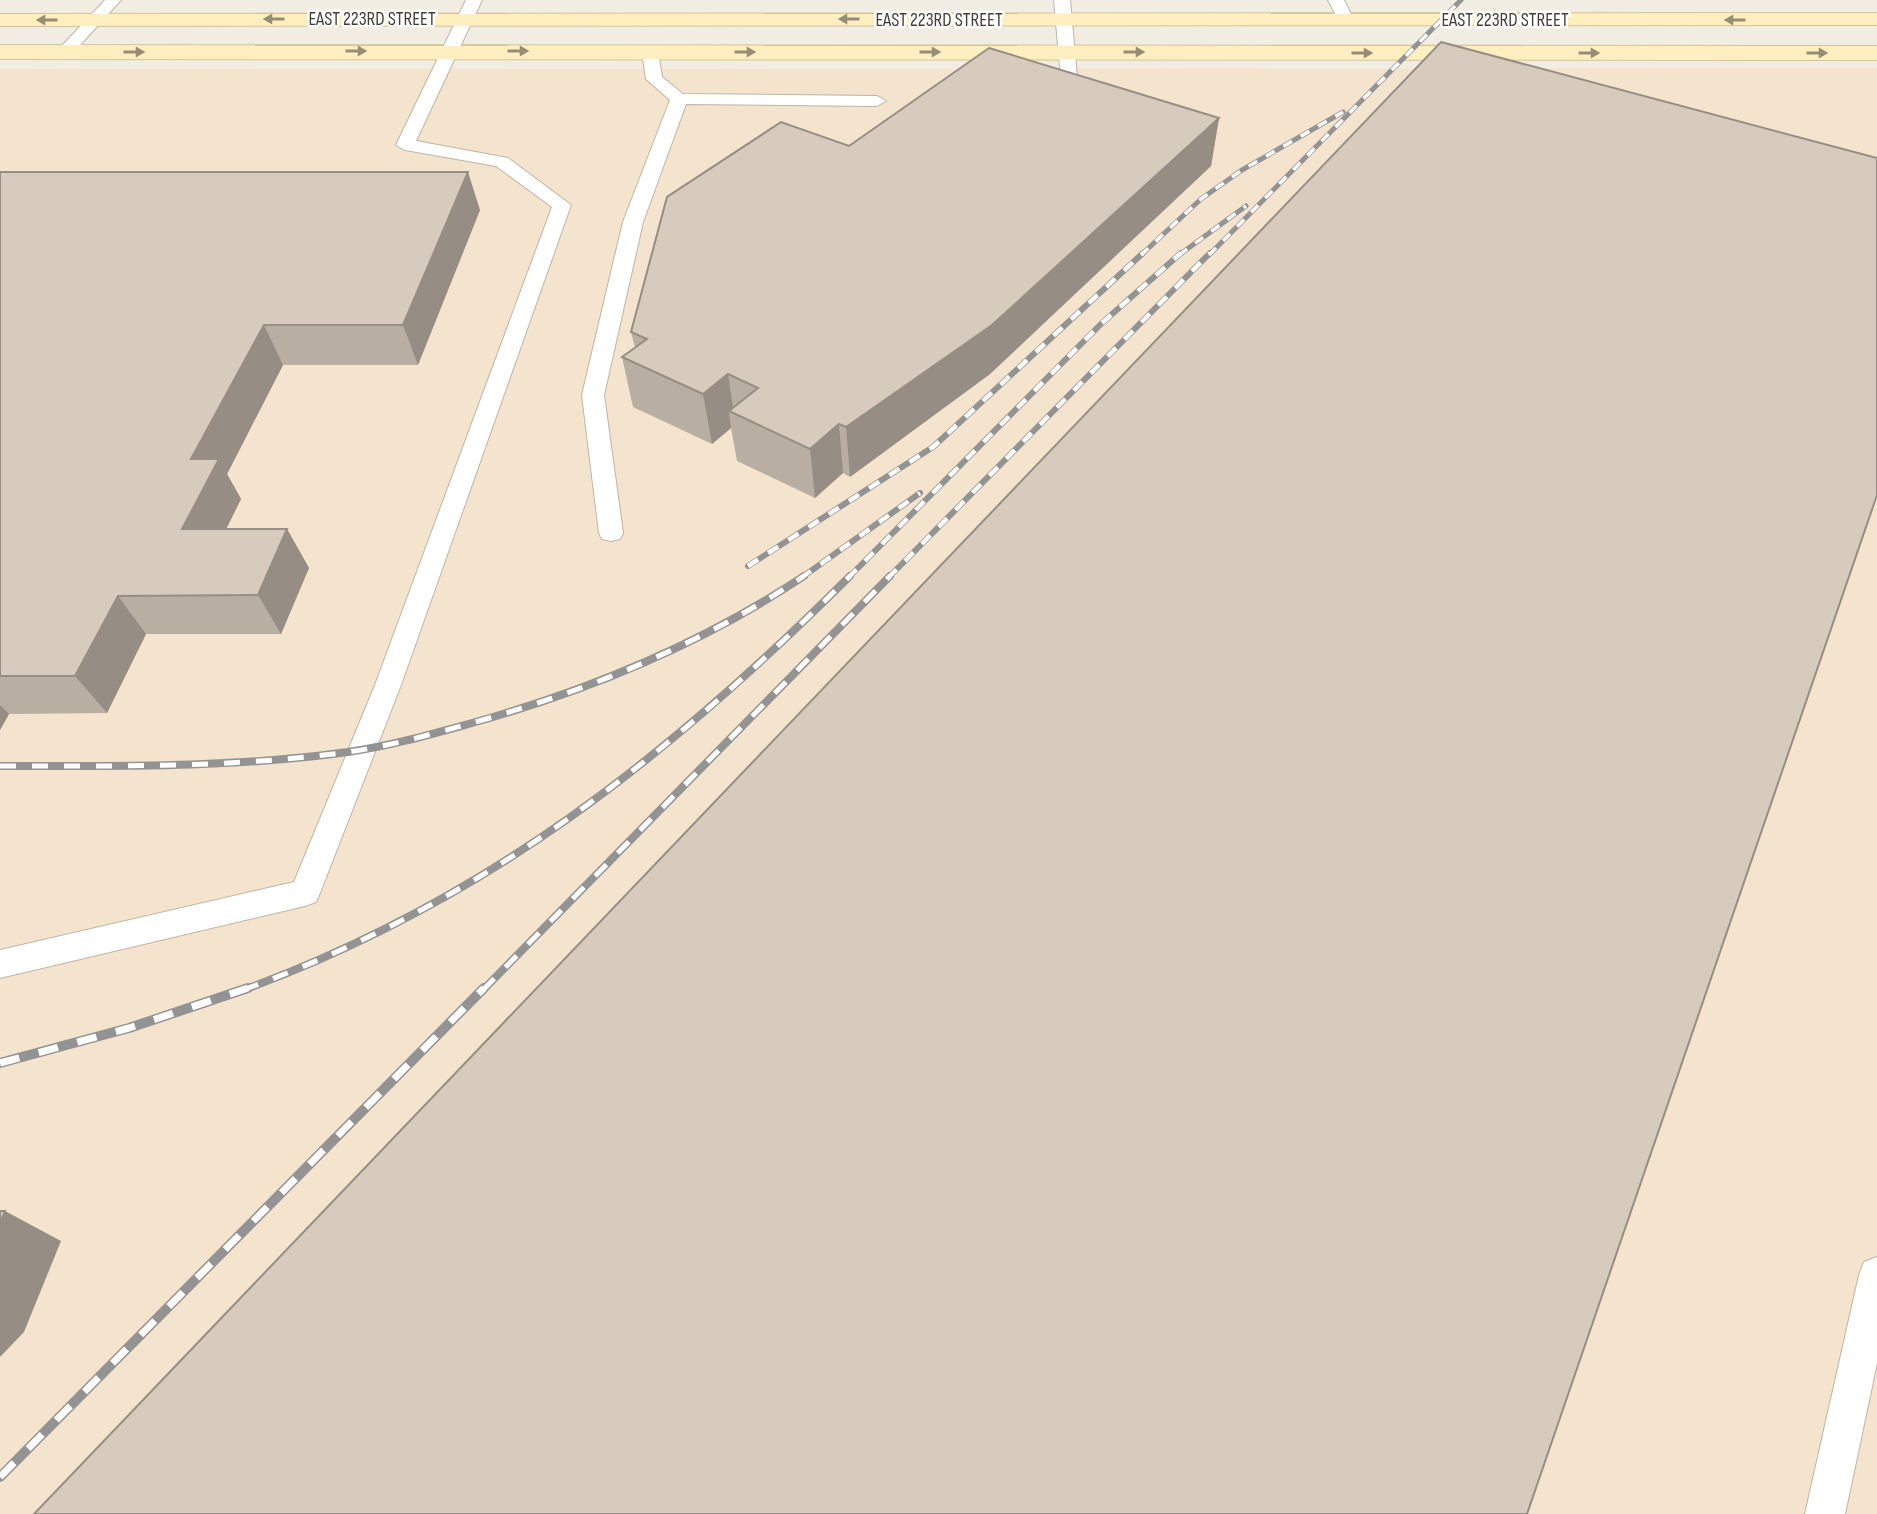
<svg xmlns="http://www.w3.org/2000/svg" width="1877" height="1514" font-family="'Sofia Sans Condensed',sans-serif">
  <rect width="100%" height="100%" fill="#f1ede3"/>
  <path fill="#f4e4cd" d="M1877 68V1514H0V69Z"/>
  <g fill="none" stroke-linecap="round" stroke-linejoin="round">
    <defs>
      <g id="service">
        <path d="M105 0H121L71 55H59L57 52 59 49Z"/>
        <path d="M466 0H482L416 141 508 158 571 205 401 685 320 893 316 902 305 906 0 978V950L294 882 375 685 552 207 496 166 405 150 396 145Z"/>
        <path d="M1054 0H1070L1078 88 1094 92 1096 96 1094 100C1085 102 1068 98 1062 91Z"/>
        <path d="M1328 0H1344L1354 20 1352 23H1340Z"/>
        <path d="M650 47 658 52 662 77 683 94 877 96 886 101 877 106 686 104 643 222 604 395 623 533 620 539 611 541 602 539 599 533 582 395 623 222 670 100 646 79 642 52Z"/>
        <path d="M1877 1257V1363L1845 1514H1805L1859 1275 1864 1262Z"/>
      </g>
      <g id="secondary">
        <path d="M1877 13V25L0 26V14Z"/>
        <path d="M0 45 1877 46V60L0 59Z"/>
      </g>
    </defs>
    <use href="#service" stroke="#bdb5a6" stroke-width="2"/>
    <use href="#secondary" stroke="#d5c395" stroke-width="2"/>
    <use href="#service" fill="#fff" fill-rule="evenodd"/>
    <use href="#secondary" fill="#feefc0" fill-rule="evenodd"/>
    <defs>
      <g id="rail-far3">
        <path d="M1141 255 1201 199 1242 170 1343 112"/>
        <path d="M1179 255 1246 206"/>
        <path d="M1209 255 1461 0"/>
      </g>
      <g id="rail-far2">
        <path d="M748 566 933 447 1143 253"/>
        <path d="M801 578 920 493"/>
        <path d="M848 578 1102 323 1181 253"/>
        <path d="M888 578 1210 253"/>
      </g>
      <g id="rail-far1">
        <path d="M0 766C116 766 233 768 348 752 390 746 432 734 472 723 590 690 702 644 804 576"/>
        <path d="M243 990C487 901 668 757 850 576"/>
        <path d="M483 990 890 576"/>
      </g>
      <g id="rail">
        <path d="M0 1063 129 1028 248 988"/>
        <path d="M0 1477 484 988"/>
      </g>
    </defs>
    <use href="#rail-far3" stroke="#939393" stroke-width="5"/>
    <use href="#rail-far2" stroke="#939393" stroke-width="6"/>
    <use href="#rail-far1" stroke="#939393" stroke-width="8"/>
    <use href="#rail" stroke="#939393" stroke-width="10"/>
    <use href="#rail-far3" stroke="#fff" stroke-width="3.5" stroke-dasharray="10" stroke-linecap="butt"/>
    <use href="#rail-far2" stroke="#fff" stroke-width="4.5" stroke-dasharray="12" stroke-linecap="butt"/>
    <use href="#rail-far1" stroke="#fff" stroke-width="5" stroke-dasharray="16" stroke-linecap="butt"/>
    <use href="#rail" stroke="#fff" stroke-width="7" stroke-dasharray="20" stroke-linecap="butt"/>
  </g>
  <g fill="#b8afa2">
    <path d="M1219 118 1211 166 990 374 850 477 843 473 815 498 737 461 731 428 712 444 633 407 622 357 635 348 631 332 849 146Z"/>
    <path d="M0 172 480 210 418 365H283L227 474 241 499 226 529H287L309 568 281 634H146L107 713 9 714 0 730Z"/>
  </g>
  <g fill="#968e84">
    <path d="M1219 118 1211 166 990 374 850 477 846 427Z"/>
    <path d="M468 172 480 210 418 365 403 325Z"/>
    <path d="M264 325 283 365 227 474 241 499 207 568 182 529 191 459Z"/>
    <path d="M728 374 734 414 729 411 731 428 712 444 703 394Z"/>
    <path d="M839 424 843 473 815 498 810 449Z"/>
    <path d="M287 529 309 568 281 634 258 595Z"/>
    <path d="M118 596 146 634 107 713 75 676Z"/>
    <path d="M0 705 9 714 0 730Z"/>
    <path d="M5 1211 61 1241 24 1332 0 1357V1223Z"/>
  </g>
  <g fill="#d6cbbc" stroke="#968e84" stroke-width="2">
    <path d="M1441 42 1877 158V495L1527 1514H34Z"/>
    <path d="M989 48 1219 118 992 325 846 427 839 424 810 449 729 411 758 388 728 374 703 394 622 357 647 339 631 332 667 197 781 122 849 146Z"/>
    <path d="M0 172H468L403 325H264L191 459H219L182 529H287L258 595 118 596 75 676H0Z"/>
    <path d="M0 1211H5L0 1223Z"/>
  </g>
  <defs><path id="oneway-solid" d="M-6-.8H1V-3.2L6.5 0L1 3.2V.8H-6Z" transform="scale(1.75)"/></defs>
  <g fill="#978d72">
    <use href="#oneway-solid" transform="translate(274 19) rotate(180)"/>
    <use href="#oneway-solid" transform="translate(849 19) rotate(-180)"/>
    <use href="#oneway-solid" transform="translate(47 20) rotate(180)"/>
    <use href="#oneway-solid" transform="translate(1735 20) rotate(180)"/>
    <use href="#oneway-solid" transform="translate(356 51)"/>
    <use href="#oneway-solid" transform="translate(518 51)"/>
    <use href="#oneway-solid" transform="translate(134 52)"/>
    <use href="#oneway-solid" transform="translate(745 52)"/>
    <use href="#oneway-solid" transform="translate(930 52)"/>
    <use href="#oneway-solid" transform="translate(1134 52)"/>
    <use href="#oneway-solid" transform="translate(1362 53)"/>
    <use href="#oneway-solid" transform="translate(1589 53)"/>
    <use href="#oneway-solid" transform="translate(1817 53)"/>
  </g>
  <g text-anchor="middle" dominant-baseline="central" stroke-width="5" stroke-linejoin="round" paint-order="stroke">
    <g font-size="19" fill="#433d33" stroke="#fff">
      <text x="372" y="19">EAST 223RD STREET</text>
      <text x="939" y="20">EAST 223RD STREET</text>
      <text x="1505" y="20">EAST 223RD STREET</text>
    </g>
  </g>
</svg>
